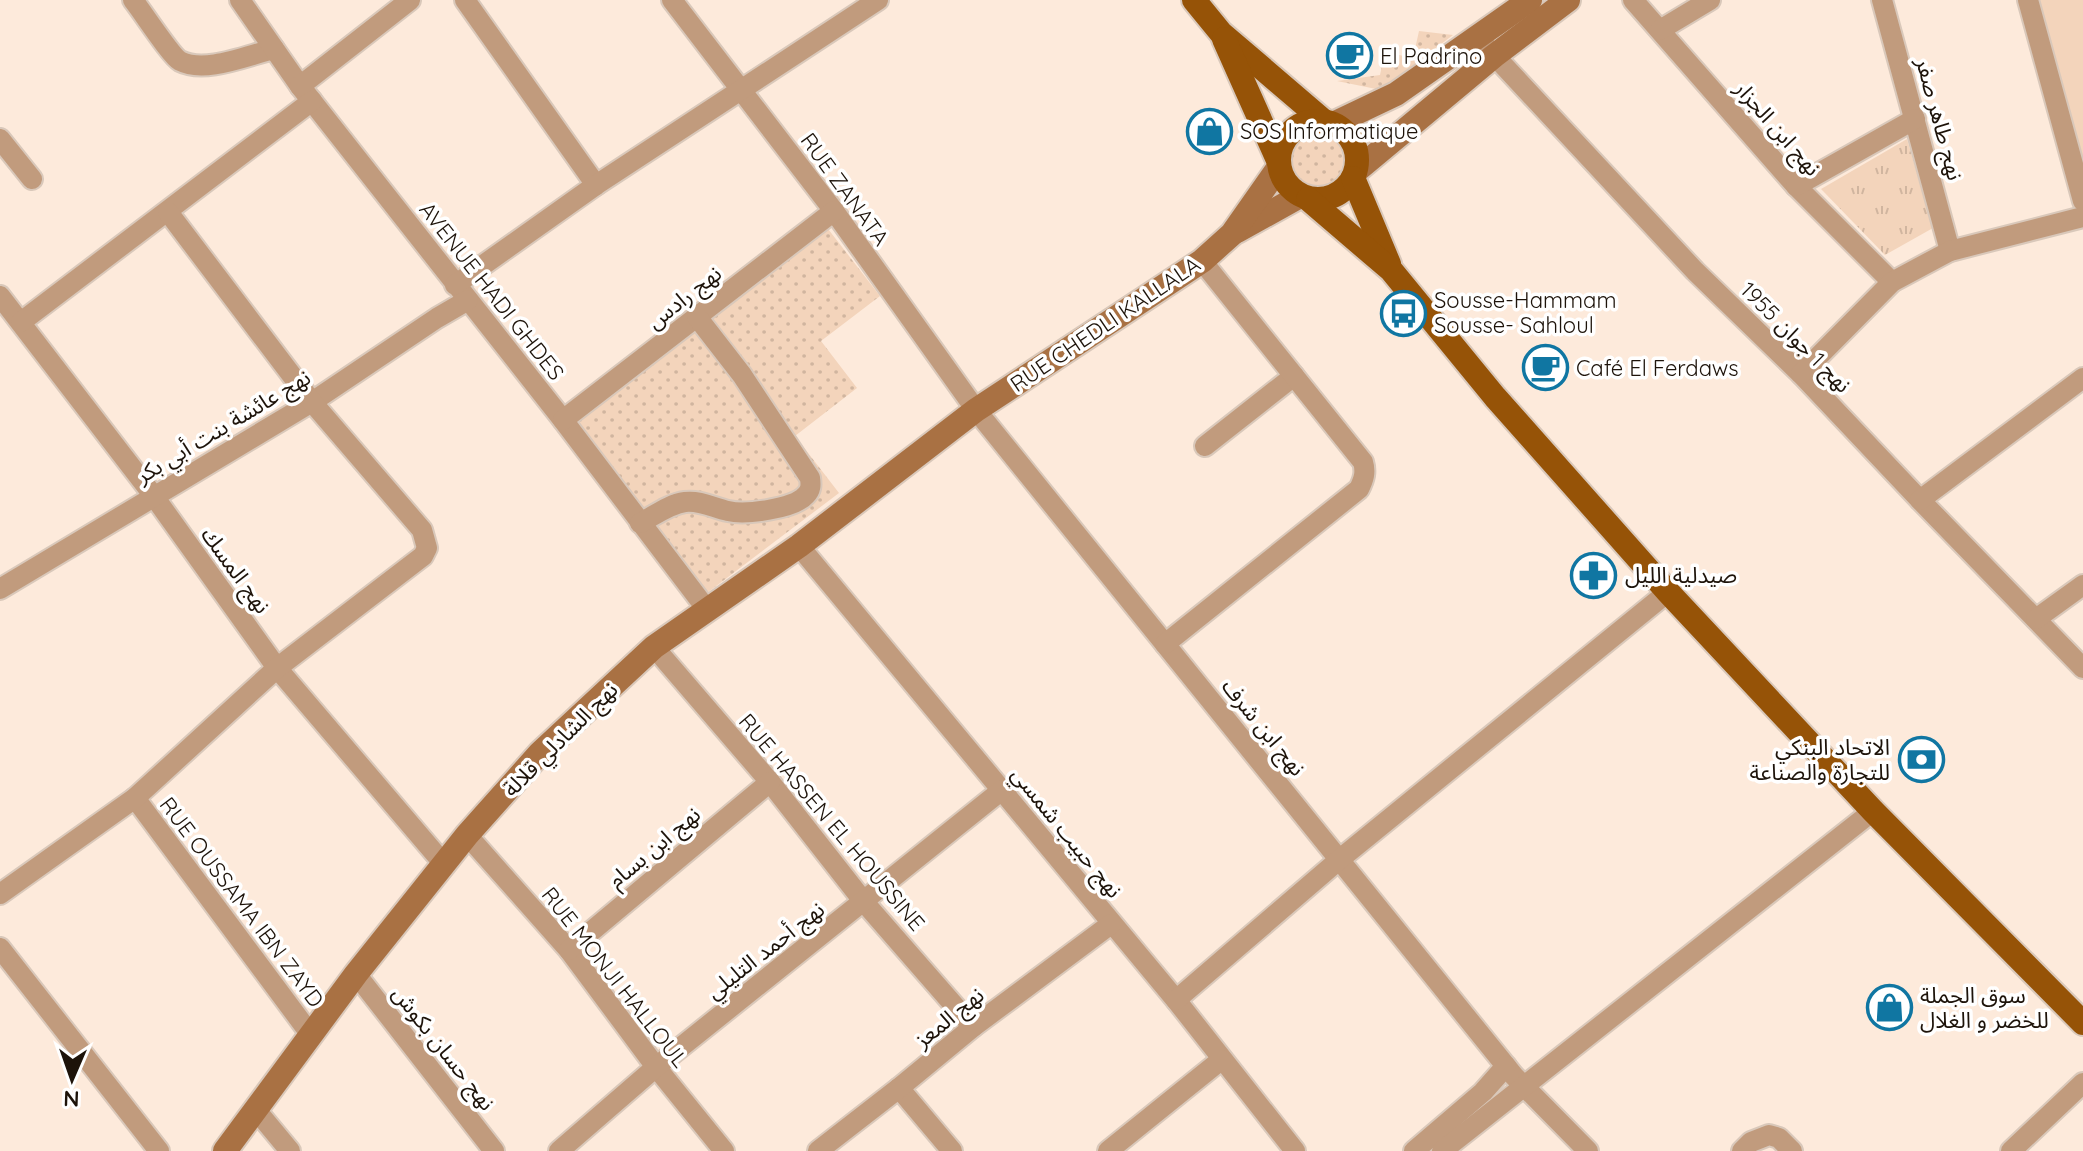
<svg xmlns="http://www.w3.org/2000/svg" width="2083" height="1151" font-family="Quicksand,'Noto Sans Arabic',sans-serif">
  <defs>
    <pattern id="grass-dots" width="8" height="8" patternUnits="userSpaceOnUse" patternTransform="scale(2)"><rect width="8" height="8" fill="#f3d4bb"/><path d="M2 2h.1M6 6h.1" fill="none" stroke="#d0b59f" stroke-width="1.8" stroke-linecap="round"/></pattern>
    <pattern id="park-tufts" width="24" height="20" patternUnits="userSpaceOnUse" patternTransform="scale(2)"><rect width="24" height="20" fill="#f3d4bb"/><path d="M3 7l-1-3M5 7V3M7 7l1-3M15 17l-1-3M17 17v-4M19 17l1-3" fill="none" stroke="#d0b59f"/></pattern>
  </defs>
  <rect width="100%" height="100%" fill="#fdeadb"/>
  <g fill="url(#grass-dots)">
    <path d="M1419 31 1453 35 1381 90 1337 81 1380 75 1385 52 1413 58Z"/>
    <circle cx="1317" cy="160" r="26"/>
    <path d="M825 225 880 296 821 341 857 388 795 436 839 493 707 593 572 417Z"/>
  </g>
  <path fill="url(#park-tufts)" d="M1907 139 1933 228 1885 255 1821 189Z"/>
  <path fill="#f3d4bb" d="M2039 0H2083V164Z"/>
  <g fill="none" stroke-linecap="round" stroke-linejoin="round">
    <defs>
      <g id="street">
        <path d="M133 0C142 11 171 56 180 61 205 74 248 55 274 49"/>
        <path d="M240 0 300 86 563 420 708 611"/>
        <path d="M465 0 596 185"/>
        <path d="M672 0 834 211 976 410 1514 1076 1588 1151"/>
        <path d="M1633 0 1796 186 1892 282"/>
        <path d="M1882 0 1950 251"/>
        <path d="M2028 0 2083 201"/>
        <path d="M1660 30 1710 0"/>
        <path d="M1478 38 1695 271 1801 374 1920 500 2083 668"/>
        <path d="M300 86 410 0"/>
        <path d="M0 139 32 179"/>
        <path d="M1796 186 1915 119"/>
        <path d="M455 285 596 185 878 0"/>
        <path d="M0 296 153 495 277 668 443 863"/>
        <path d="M21 322 312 101"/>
        <path d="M1801 374 1892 282 1950 251 2083 217"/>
        <path d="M563 420 834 211"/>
        <path d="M1205 446 1294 376"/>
        <path d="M1920 500 2083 378"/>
        <path d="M640 523C654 516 669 504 685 502 700 500 714 508 728 511 745 515 794 509 806 495 811 490 811 485 810 478L742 375 697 317"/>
        <path d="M799 546 1176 1000 1295 1151"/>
        <path d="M0 589 312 402 437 318 468 300"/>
        <path d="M2036 619 2083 585"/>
        <path d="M1165 644 1359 489C1364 479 1366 472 1363 462L1202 261"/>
        <path d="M654 647 770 782 864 902 973 1027"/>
        <path d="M135 798 311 1035"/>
        <path d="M467 835 569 950 656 1067 724 1151"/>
        <path d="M0 894 135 798 277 668 423 556 427 548 422 530 312 402 168 212"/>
        <path d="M0 948 159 1151"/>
        <path d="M569 950 770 782"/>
        <path d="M356 974 494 1151"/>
        <path d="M1176 1000 1340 859 1668 592"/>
        <path d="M899 1088 952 1151"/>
        <path d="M256 1110 290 1151"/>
        <path d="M559 1151 656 1067 1002 790"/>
        <path d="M818 1151 899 1088 973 1027 1111 924"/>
        <path d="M1108 1151 1221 1060"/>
        <path d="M1414 1151 1483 1092 1506 1066"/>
        <path d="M1442 1151 1873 811"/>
        <path d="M1742 1151 1751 1142 1769 1135 1779 1138 1792 1151"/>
        <path d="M2011 1151 2083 1083"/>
      </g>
      <g id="secondary">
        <path d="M1333 124 1396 94 1530 0"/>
        <path d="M1356 171 1494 56 1568 0"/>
        <path d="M1237 231 1300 196"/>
        <path d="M225 1151 356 974 467 835 540 753 654 647 799 546 976 410 1202 261 1232 234 1279 167"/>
      </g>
      <g id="primary">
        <path d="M1194 0 1221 33 1325 122"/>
        <path d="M1224 39 1278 160"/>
        <circle cx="1318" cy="160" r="39"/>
        <path d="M1353 178 1389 264"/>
        <path d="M1308 199 1391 270 1495 397 1668 592 1873 811 2083 1023"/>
      </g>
    </defs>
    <use href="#street" stroke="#d9c8ba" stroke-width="24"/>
    <use href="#secondary" stroke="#d9c8ba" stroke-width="28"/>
    <use href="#primary" stroke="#d9c8ba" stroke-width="28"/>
    <use href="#street" stroke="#c19b7d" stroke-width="20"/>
    <use href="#secondary" stroke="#a97143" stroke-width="24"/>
    <use href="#primary" stroke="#965307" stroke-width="24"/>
  </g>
  <defs>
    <symbol id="cafe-ring" viewBox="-11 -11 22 22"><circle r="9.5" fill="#fff" stroke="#1076a2" stroke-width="1.5"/><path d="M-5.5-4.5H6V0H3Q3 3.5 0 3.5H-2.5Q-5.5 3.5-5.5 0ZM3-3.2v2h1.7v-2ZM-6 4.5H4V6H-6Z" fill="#1076a2"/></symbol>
    <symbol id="shop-ring" viewBox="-11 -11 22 22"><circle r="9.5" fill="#fff" stroke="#1076a2" stroke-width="1.5"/><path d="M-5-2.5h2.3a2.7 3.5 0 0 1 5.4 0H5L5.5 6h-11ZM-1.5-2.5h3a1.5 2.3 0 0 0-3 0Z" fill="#1076a2"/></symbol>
    <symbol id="bus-ring" viewBox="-11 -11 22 22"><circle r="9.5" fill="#fff" stroke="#1076a2" stroke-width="1.5"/><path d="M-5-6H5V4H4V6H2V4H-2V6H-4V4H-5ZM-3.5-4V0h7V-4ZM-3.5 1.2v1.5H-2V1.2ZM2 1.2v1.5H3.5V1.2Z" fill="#1076a2"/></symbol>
    <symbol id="pharmacy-ring" viewBox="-11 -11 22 22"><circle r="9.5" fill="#fff" stroke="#1076a2" stroke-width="1.5"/><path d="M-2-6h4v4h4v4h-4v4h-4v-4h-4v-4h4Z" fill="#1076a2"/></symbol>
    <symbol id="bank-ring" viewBox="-11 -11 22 22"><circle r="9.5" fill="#fff" stroke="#1076a2" stroke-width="1.5"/><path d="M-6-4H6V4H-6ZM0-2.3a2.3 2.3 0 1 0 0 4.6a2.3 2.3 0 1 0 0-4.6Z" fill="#1076a2"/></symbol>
  </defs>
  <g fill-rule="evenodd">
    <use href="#cafe-ring" x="1324" y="30" width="51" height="51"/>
    <use href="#shop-ring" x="1184" y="106" width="51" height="51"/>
    <use href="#bus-ring" x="1378" y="288" width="51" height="51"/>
    <use href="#cafe-ring" x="1520" y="342" width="51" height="51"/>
    <use href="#pharmacy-ring" x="1568" y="550" width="51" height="51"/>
    <use href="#bank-ring" x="1896" y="734" width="51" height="51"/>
    <use href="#shop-ring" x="1864" y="982" width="51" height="51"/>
  </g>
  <g text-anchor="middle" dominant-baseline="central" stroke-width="7" stroke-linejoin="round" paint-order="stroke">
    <g font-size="22" fill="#1d130a" stroke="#fff" text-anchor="start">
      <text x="1380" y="56">El Padrino</text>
      <text x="1240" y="131">SOS Informatique</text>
      <text x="1434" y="300">Sousse-Hammam<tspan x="1434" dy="25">Sousse- Sahloul</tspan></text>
      <text x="1576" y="368">Café El Ferdaws</text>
      <text x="1625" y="575">صيدلية الليل</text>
      <text x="1890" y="747" text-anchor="end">الاتحاد البنكي<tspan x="1890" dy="25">للتجارة والصناعة</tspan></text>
      <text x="1920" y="995">سوق الجملة<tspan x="1920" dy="25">للخضر و الغلال</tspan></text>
    </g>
    <g font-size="22" fill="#1d130a" stroke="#fff">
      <text transform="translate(1940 119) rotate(75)">نهج طاهر صفر</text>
      <text transform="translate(1778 128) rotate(49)">نهج ابن الجزار</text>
      <text transform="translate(845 189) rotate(54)">RUE ZANATA</text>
      <text transform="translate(492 291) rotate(52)">AVENUE HADI GHDES</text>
      <text transform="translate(684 297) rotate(-38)">نهج رادس</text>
      <text transform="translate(1105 324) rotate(-34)">RUE CHEDLI KALLALA</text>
      <text transform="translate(1796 337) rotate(45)">نهج 1 جوان 1955</text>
      <text transform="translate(223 426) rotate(-31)">نهج عائشة بنت أبي بكر</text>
      <text transform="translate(236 570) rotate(54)">نهج المسك</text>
      <text transform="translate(1264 727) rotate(51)">نهج ابن شرف</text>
      <text transform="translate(560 739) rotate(-45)">نهج الشادلي قلالة</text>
      <text transform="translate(832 822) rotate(50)">RUE HASSEN EL HOUSSINE</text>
      <text transform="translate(1067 832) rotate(51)">نهج حبيب شمسي</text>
      <text transform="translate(654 847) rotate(-40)">نهج ابن بسام</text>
      <text transform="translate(242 902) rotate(53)">RUE OUSSAMA IBN ZAYD</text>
      <text transform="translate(765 950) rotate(-38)">نهج أحمد التليلي</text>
      <text transform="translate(615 977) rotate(52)">RUE MONJI HALLOUL</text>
      <text transform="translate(949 1017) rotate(-39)">نهج المعز</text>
      <text transform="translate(444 1048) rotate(52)">نهج حسان بكوش</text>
    </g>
  </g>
  <g transform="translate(72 1079) rotate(182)" stroke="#ffffff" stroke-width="6" paint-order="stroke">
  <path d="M0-6L14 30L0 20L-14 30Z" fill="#1d130a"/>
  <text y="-12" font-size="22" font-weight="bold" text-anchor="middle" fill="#1d130a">N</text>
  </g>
</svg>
